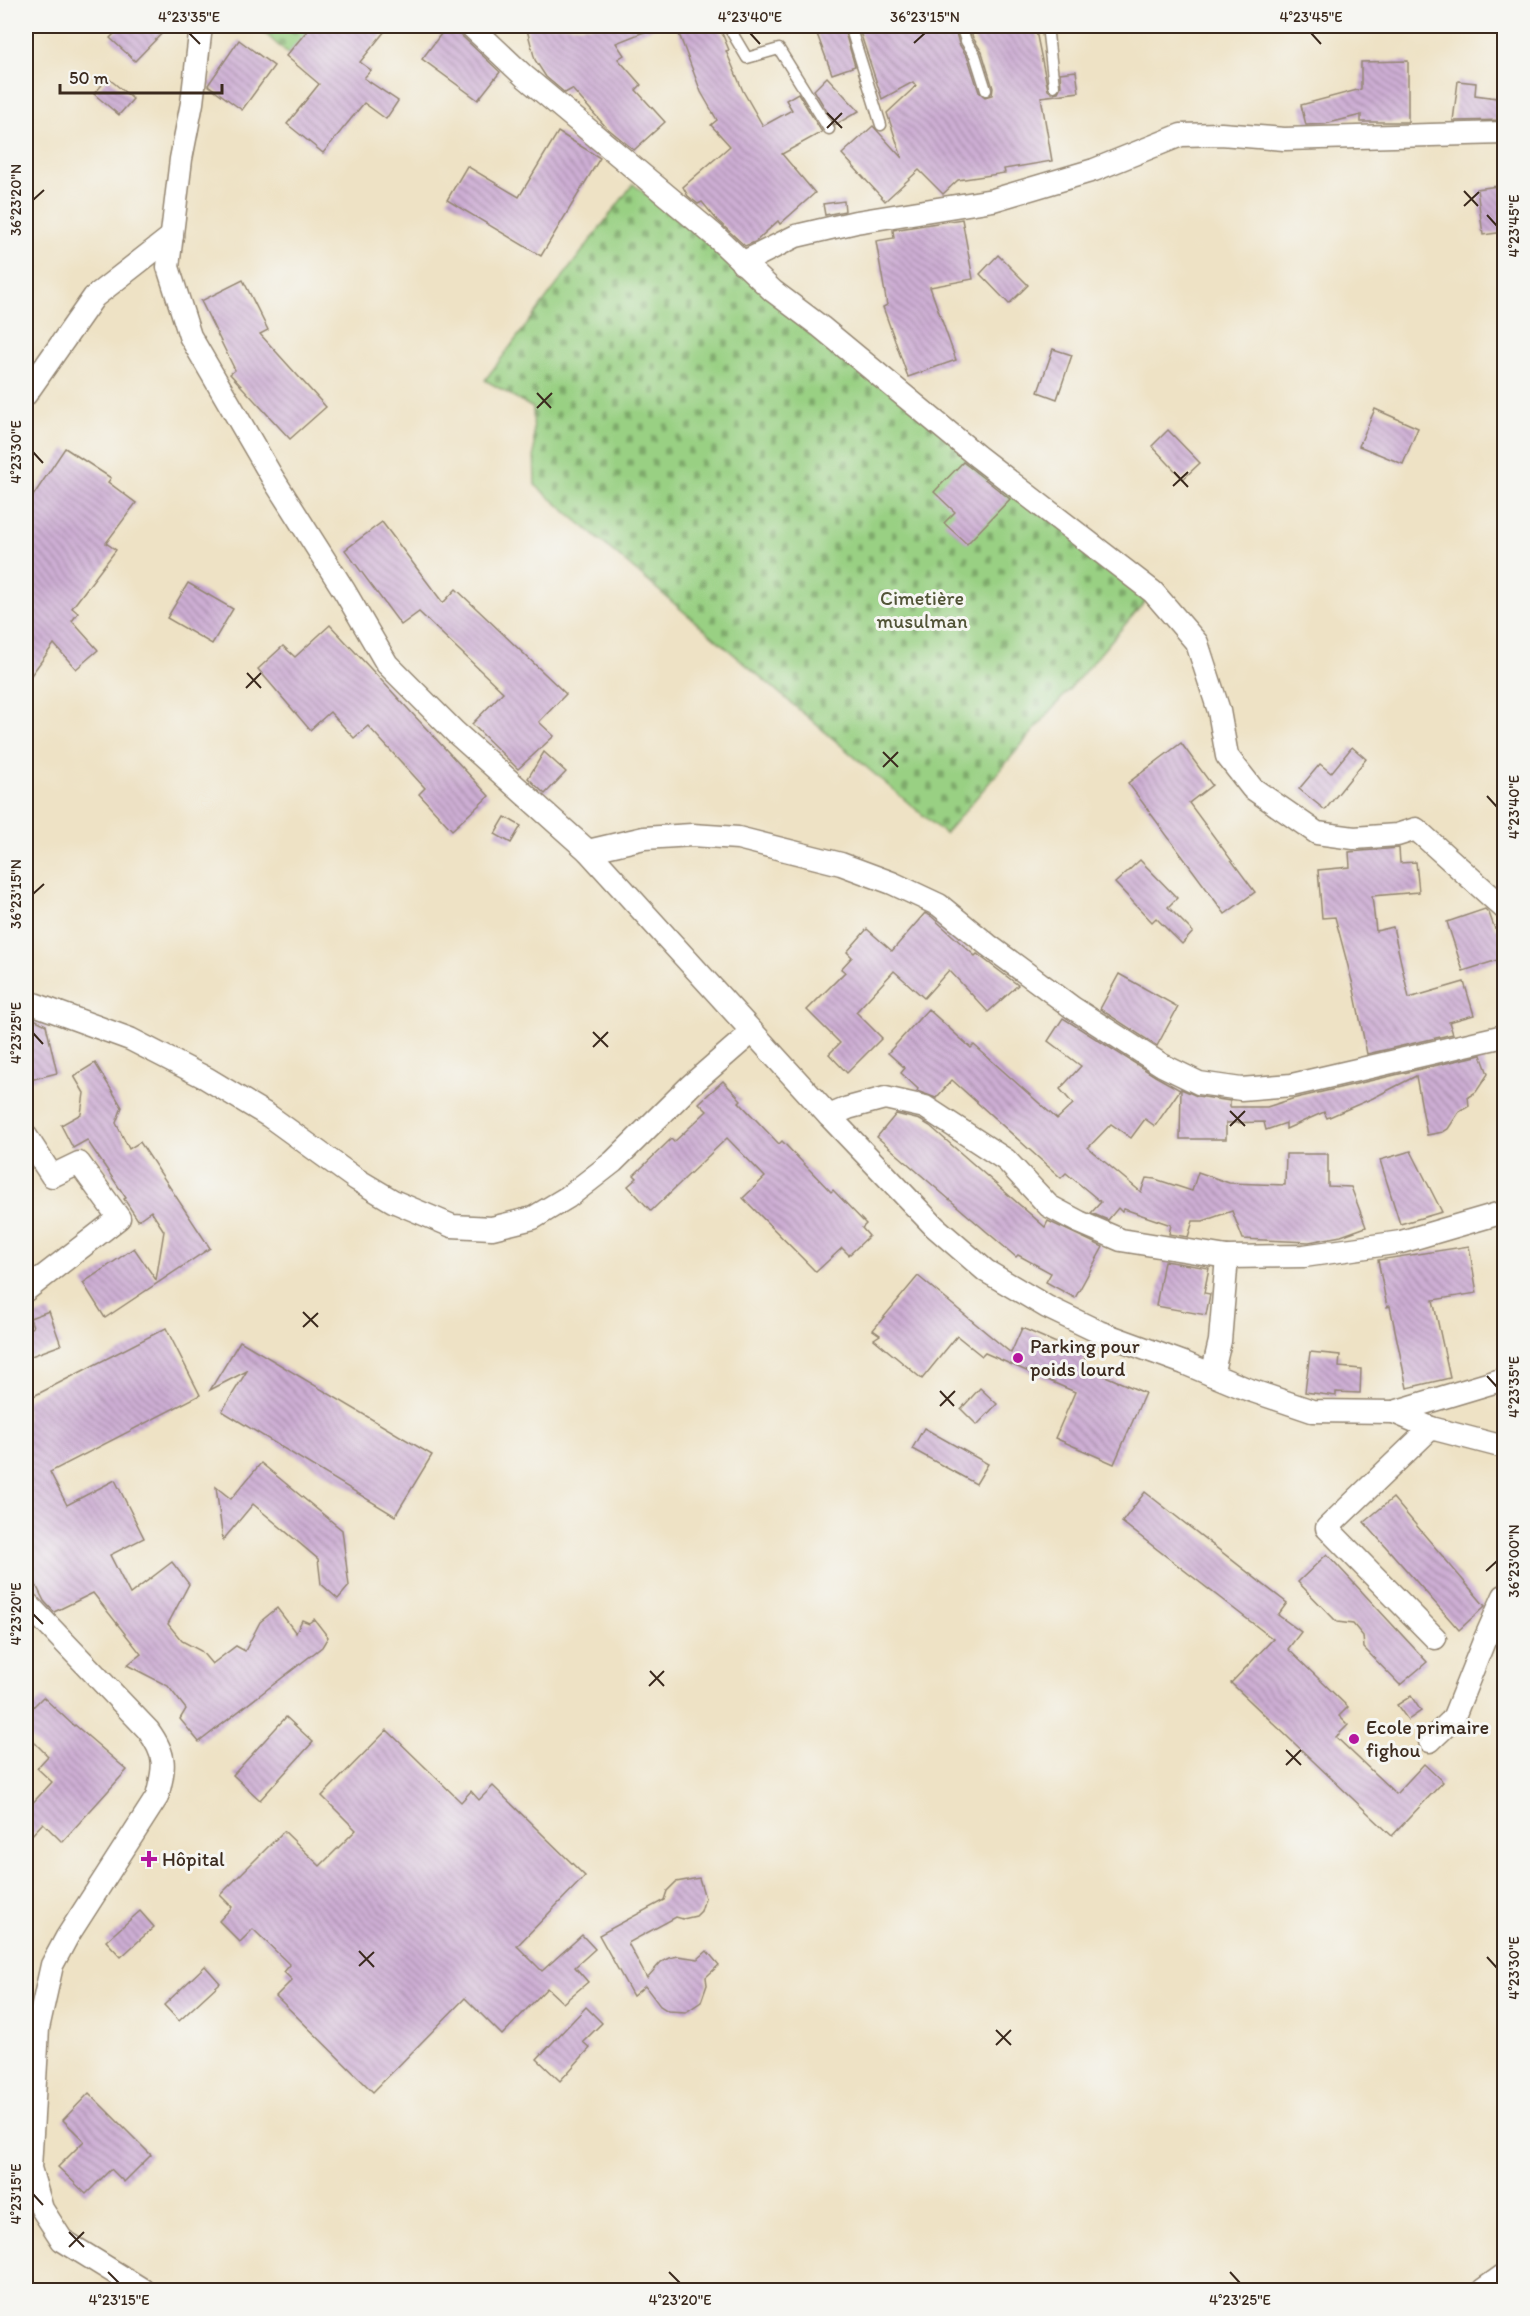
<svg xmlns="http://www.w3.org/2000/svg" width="1530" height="2316" font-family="Itim,sans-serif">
  <defs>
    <pattern id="cemetery-stones" width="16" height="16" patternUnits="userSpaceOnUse" patternTransform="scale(1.5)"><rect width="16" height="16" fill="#99d083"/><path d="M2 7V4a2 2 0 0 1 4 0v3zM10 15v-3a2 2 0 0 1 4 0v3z" fill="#7ea96b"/></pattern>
    <pattern id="building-back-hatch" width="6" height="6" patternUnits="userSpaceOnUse" patternTransform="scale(1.5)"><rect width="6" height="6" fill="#cdaed4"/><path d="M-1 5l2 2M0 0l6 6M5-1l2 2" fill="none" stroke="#a88eab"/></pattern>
  </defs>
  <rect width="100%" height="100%" fill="#f6f6f2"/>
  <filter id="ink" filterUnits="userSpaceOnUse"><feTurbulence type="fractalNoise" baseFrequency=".0167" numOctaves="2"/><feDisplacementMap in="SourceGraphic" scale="12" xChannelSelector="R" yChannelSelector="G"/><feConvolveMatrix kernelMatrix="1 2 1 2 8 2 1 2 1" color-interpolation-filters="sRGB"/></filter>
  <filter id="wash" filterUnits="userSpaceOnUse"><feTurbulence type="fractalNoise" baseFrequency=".008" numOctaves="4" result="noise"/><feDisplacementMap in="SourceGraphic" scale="24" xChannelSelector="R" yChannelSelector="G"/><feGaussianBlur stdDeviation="1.35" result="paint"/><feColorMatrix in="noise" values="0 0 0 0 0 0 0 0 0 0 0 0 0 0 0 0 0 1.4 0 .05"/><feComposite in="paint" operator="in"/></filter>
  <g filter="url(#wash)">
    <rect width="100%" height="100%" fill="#eee2c5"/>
    <g fill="url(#cemetery-stones)" stroke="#6a7d50" stroke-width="1.5">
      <path d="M257 26H318L290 56Z"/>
      <path d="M633 184 1153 592 945 834 535 485 533 408 485 380Z"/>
    </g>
    <g id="blocks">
      <g fill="url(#building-back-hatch)">
        <path d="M122 26H169L135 61 110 38Z"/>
        <path d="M311 26H389L360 62 371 70 364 78 398 101 386 119 364 103 323 153 287 124 319 84 286 56Z"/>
        <path d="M447 26H454L458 28 462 36 500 72 478 100 422 59Z"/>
        <path d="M526 26H659L616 43 624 55 618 59 641 85 636 90 665 122 634 150 606 127 572 89 565 93 546 77 535 60Z"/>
        <path d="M676 26H719L729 50 726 51 743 91 763 126 792 110 786 100 798 93 822 132 782 154 815 193 780 224 778 221 755 242 745 246 717 220 702 202 698 204 688 196 683 187 730 146 711 125 717 120 701 92Z"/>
        <path d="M814 26H843L855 66 832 74Z"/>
        <path d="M858 26H954L959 44 968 58 979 92 985 97 992 95 993 88 982 52 973 38 969 26H1035L1048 90 1052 93 1058 92 1061 86 1060 73 1076 71 1079 92 1041 97 1052 161 1004 169 1005 173 958 180 943 194 919 170 885 201 842 154 873 126 902 158 887 113 916 86 913 82 882 99Z"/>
        <path d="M239 40 274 66 242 110 208 85Z"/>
        <path d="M1408 61V122H1361V115L1325 124 1306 125 1301 105 1361 89V62Z"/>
        <path d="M827 77 859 111 835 125 814 90Z"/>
        <path d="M108 78 133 99 119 115 94 94Z"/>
        <path d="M1458 81 1476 83 1475 95 1504 99V120L1453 121Z"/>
        <path d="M558 132 600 158 541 256 447 200 467 166 519 197Z"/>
        <path d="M1504 185V232L1483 235 1477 189Z"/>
        <path d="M844 201 845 211 825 215 823 204Z"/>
        <path d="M962 219 973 279 930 287 956 360 908 377 883 307 887 305 876 241 894 238 893 230Z"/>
        <path d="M998 255 1028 285 1009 304 980 274Z"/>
        <path d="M243 280 268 330 260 334 326 407 290 439 230 374 235 370 201 301Z"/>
        <path d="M1053 349 1072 355 1057 399 1038 392Z"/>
        <path d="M1375 409 1418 428 1403 464 1359 446Z"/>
        <path d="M1168 430 1200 463 1183 479 1152 446Z"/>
        <path d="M65 448 111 478 108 482 136 503 106 543 116 550 72 608 78 613 72 621 98 650 76 669 54 644 26 682V491L33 496Z"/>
        <path d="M963 462 1010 499 967 544 944 523 955 512 934 492Z"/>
        <path d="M382 522 443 603 456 589 566 694 539 722 554 736 518 769 472 724 503 692 419 612 401 625 345 550Z"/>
        <path d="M188 583 233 609 212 644 167 618Z"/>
        <path d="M330 625 489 796 452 830 419 794 425 788 368 726 354 738 330 712 310 730 258 669 283 646 295 657Z"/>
        <path d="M1181 743 1212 785 1189 803 1255 892 1225 914 1128 783Z"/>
        <path d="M1352 747 1366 759 1325 810 1299 789 1320 764 1331 773Z"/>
        <path d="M544 752 566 772 545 794 528 778Z"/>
        <path d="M505 817 521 826 511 843 495 834Z"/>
        <path d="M1399 848 1400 863 1416 862 1419 892 1372 896 1376 931 1393 927 1409 998 1464 982 1474 1015 1449 1022 1453 1034 1367 1054 1353 985 1335 917 1322 918 1318 870 1350 867 1349 852Z"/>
        <path d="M1140 860 1177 898 1168 907 1193 932 1182 944 1156 918 1152 922 1115 883Z"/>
        <path d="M1485 909 1489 913 1495 929 1504 924V958L1463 971 1447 922Z"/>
        <path d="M925 913 931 916 975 956 977 954 1018 985 988 1012 949 970 924 998 894 971 856 1012 882 1038 847 1073 829 1054 840 1043 807 1010 845 972 841 969 852 957 847 952 867 929 892 951Z"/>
        <path d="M1119 974 1178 1007 1157 1046 1100 1009Z"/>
        <path d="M928 1009 971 1048 974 1045 1057 1119 1073 1104 1060 1089 1081 1066 1048 1041 1063 1018 1155 1076 1180 1090 1155 1126 1145 1119 1131 1138 1111 1124 1088 1148 1141 1192 1146 1178 1155 1179 1192 1191 1198 1172 1229 1183 1285 1185 1286 1154H1328V1186L1351 1187 1366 1227 1341 1236 1309 1242 1243 1239 1232 1211 1203 1221H1193L1188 1237 1169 1234 1171 1225 1124 1209 1122 1212 1118 1208 1108 1220 1091 1213 1101 1202 1066 1173 1061 1178 952 1080 936 1098 917 1091 918 1089 901 1073 905 1068 888 1053Z"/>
        <path d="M26 1015 46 1025 57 1073 30 1080 26 1060Z"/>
        <path d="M1481 1055 1488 1074 1476 1092 1468 1097 1469 1106 1459 1112 1448 1129 1443 1132 1427 1135 1416 1076 1373 1098 1327 1118 1324 1112 1286 1129V1123L1266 1130 1264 1122 1226 1123V1139H1180L1181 1089 1197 1096 1230 1101V1107H1267L1292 1099Z"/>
        <path d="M95 1063 122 1107 116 1123 129 1149 140 1142 210 1248 105 1318 83 1283 134 1248 156 1280 164 1231 151 1211 138 1220 124 1199 126 1198 87 1140 73 1148 61 1125 81 1114 84 1093 74 1076Z"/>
        <path d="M723 1081 741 1100 739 1102 779 1144 782 1141 831 1192 833 1190 866 1224 862 1228 869 1236 849 1255 842 1248 816 1272 743 1198 765 1177 727 1138 651 1211 628 1186 637 1178 634 1175 671 1139 674 1142 707 1111 699 1103Z"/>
        <path d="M896 1114 920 1120 930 1126 1045 1227 1048 1221 1103 1247 1075 1298 1046 1282 1051 1273 1018 1255 1016 1257 877 1137Z"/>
        <path d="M1411 1151 1442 1212 1400 1224 1380 1160Z"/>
        <path d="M1469 1246 1477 1293 1433 1300 1450 1378 1407 1388 1390 1306 1387 1307 1378 1260Z"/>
        <path d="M1164 1261 1209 1268 1204 1293 1210 1294 1206 1315 1156 1306Z"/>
        <path d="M918 1276 1011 1353 1022 1328 1086 1356 1082 1366 1145 1393 1114 1464 1055 1438 1075 1392 985 1353 982 1356 957 1336 922 1379 874 1339 880 1335 873 1330Z"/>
        <path d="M49 1311 61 1345 26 1358V1330L33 1327 30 1318Z"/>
        <path d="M166 1328 200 1395 50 1472 67 1505 115 1480 144 1538 110 1555 130 1594 172 1562 189 1584 168 1624 182 1641 201 1651 212 1664 236 1646 245 1651 260 1622 277 1608 296 1633 302 1620 309 1623 314 1619 328 1637 322 1647 199 1742 180 1719 186 1709 168 1686 127 1665 141 1654 93 1593 54 1612 44 1601 26 1565V1400Z"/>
        <path d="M240 1341 432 1455 395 1516 222 1411 247 1371 210 1390Z"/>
        <path d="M1310 1352 1340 1355 1339 1367 1361 1369 1360 1393 1336 1392V1396L1305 1392Z"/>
        <path d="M980 1388 997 1404 977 1425 961 1409Z"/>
        <path d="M924 1428 988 1464 976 1484 912 1449Z"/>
        <path d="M261 1463 342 1530 349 1586 338 1599 321 1584 318 1559 253 1504 223 1540 216 1487 231 1499Z"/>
        <path d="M1145 1492 1287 1603 1278 1615 1301 1632 1288 1649 1348 1707 1339 1716 1348 1725 1336 1737 1396 1794 1424 1764 1443 1782 1392 1836 1231 1683 1273 1639 1122 1522Z"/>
        <path d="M1393 1498 1485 1606 1459 1630 1364 1522Z"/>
        <path d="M1327 1554 1427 1662 1400 1685 1364 1648 1363 1636 1353 1624 1337 1622 1298 1582Z"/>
        <path d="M1411 1696 1421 1711 1408 1720 1397 1705Z"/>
        <path d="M43 1697 74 1726 75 1725 127 1770 62 1842 43 1823 26 1841V1810L52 1782 37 1768 48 1756 26 1734V1714Z"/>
        <path d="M286 1717 313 1742 260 1800 233 1775Z"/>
        <path d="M387 1730 461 1802 471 1791 479 1800 493 1786 585 1876 517 1946 542 1971 582 1935 595 1949 575 1967 588 1982 563 2003 547 1988 502 2035 465 1998 373 2092 276 1996 292 1980 284 1972 290 1965 253 1929 240 1942 219 1921 232 1907 220 1895 284 1831 320 1866 356 1830 322 1796Z"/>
        <path d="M699 1878 705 1898 701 1911 696 1916 683 1919 676 1917 628 1943 647 1978 661 1962 669 1958 678 1956 698 1959 707 1951 719 1965 706 1977 707 1985 701 2002 686 2012 668 2011 660 2006 645 1986 633 1996 599 1935 664 1900 667 1891 676 1882Z"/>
        <path d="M140 1911 154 1927 121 1957 106 1941Z"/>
        <path d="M205 1966 220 1983 179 2021 164 2005Z"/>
        <path d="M586 2007 602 2023 583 2042 590 2048 560 2081 537 2059Z"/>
        <path d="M89 2093 151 2155 124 2182 111 2169 86 2194 58 2167 84 2141 63 2120Z"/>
      </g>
    </g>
  </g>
  <g filter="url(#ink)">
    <use href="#blocks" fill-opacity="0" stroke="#948672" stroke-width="1.5"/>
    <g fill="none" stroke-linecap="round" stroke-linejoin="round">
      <defs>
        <g id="service">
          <path d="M728 26 747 58 779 49 829 129"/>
          <path d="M850 26 881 125"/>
          <path d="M961 26 966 41 975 55 986 90"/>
          <path d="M1047 26 1054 86"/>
        </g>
        <g id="minor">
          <path d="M201 26 192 103 181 159 168 267 190 336 272 477 345 592 387 664 455 732 588 851 829 1116 935 1227 986 1271 1047 1307 1099 1332 1184 1363 1244 1388 1312 1411 1394 1412 1431 1428 1504 1447"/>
          <path d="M471 26 524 76 714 235 773 291 821 327 977 456 1153 592 1197 643 1219 711 1227 756 1252 788 1317 833 1354 838 1397 835 1416 829 1504 908"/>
          <path d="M742 263 796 236 856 222 993 200 1094 170 1181 135 1221 134 1284 139 1504 133"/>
          <path d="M26 394 94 297 172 236"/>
          <path d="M588 851 644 838 692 835 738 838 841 864 892 883 939 905 988 945 1073 1008 1162 1065 1199 1083 1241 1089 1292 1085 1504 1036"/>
          <path d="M26 1001 130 1039 206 1078 269 1116 356 1179 393 1201 452 1226 492 1228 533 1218 568 1197 613 1162 690 1086 752 1032"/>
          <path d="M829 1116 848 1108 885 1098 925 1107 1006 1160 1049 1206 1079 1222 1121 1240 1227 1257 1304 1256 1401 1242 1504 1212"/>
          <path d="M26 1136 52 1176 79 1163 119 1218 26 1290"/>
          <path d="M1212 1375 1220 1341 1227 1257"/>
          <path d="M1394 1412 1504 1379"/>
          <path d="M1431 1428 1327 1528 1435 1638"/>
          <path d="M26 1602 148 1730C167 1756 165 1766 157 1797L67 1937 52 1965 38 2028 30 2168 42 2209 62 2240 143 2290"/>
          <path d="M1430 1741 1453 1719 1484 1641 1504 1596"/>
          <path d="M1483 2290 1504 2275"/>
        </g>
      </defs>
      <use href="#service" stroke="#948672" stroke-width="13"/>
      <use href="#minor" stroke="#948672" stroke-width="25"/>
      <use href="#service" stroke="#fff" stroke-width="10"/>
      <use href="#minor" stroke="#fff" stroke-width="22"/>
    </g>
  </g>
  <path fill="none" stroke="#3b2a1e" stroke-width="2" d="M189 33 200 44M750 33 760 44M1311 33 1321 44M914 43 925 33M827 113 842 128M827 128 842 113M1464 191 1478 206M33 200 44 190M1464 206 1479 192M1487 215 1497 226M537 393 551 408M537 408 552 393M33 452 43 463M1174 472 1188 487M1173 486 1188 472M247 673 261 688M246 688 261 673M883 752 898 767M883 767 898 752M1487 796 1497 807M33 894 44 884M593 1032 608 1047M33 1033 43 1044M593 1047 608 1032M1230 1111 1245 1126M1230 1126 1245 1111M303 1312 318 1327M303 1327 318 1313M1487 1376 1497 1387M940 1391 954 1406M940 1406 955 1391M1486 1571 1497 1561M33 1614 43 1624M650 1671 664 1686M649 1686 664 1671M1286 1750 1301 1765M1286 1765 1301 1750M359 1951 374 1967M1487 1957 1497 1968M359 1966 374 1952M996 2030 1011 2045M996 2045 1011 2030M33 2194 43 2205M69 2232 84 2247M69 2247 84 2232M108 2272 119 2283M669 2272 680 2283M1230 2272 1240 2283"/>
  <g fill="#b5179e" stroke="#f6f6f2" stroke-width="2">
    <circle cx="1018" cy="1358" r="6"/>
    <circle cx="1354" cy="1739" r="6"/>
    <path d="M146 1850h6v6h6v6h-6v6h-6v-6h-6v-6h6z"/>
  </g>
  <g text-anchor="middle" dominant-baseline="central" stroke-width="6" stroke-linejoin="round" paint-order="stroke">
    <g font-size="20" fill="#525437" stroke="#f6f6f2">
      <text x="922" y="598">Cimetière<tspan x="922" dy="23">musulman</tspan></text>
    </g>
    <g font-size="20" fill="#3b2a1e" stroke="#f6f6f2" text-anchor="start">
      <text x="1030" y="1346">Parking pour<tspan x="1030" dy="23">poids lourd</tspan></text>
      <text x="1366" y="1727">Ecole primaire<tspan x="1366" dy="23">fighou</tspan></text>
      <text x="162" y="1859">Hôpital</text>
    </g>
  </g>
  <rect width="1530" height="2316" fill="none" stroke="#f6f6f2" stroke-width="66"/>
  <path d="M60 84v9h162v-9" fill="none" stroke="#3b2a1e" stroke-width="3"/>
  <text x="69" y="84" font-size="18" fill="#3b2a1e" stroke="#f6f6f2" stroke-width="4.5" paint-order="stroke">50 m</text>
  <rect x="33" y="33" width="1464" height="2250" fill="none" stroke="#3b2a1e" stroke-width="2"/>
  <g font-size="15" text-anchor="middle" fill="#3b2a1e">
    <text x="189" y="22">4°23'35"E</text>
    <text x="750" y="22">4°23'40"E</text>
    <text x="925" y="22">36°23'15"N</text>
    <text x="1311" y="22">4°23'45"E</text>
    <text transform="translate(16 200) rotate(-90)" y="5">36°23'20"N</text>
    <text transform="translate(1514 226) rotate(-90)" y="5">4°23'45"E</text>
    <text transform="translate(16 452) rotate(-90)" y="5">4°23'30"E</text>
    <text transform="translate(1514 807) rotate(-90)" y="5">4°23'40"E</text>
    <text transform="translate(16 894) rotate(-90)" y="5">36°23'15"N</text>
    <text transform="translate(16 1033) rotate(-90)" y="5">4°23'25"E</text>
    <text transform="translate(1514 1387) rotate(-90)" y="5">4°23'35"E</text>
    <text transform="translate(1514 1561) rotate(-90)" y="5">36°23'00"N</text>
    <text transform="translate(16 1614) rotate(-90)" y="5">4°23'20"E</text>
    <text transform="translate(1514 1968) rotate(-90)" y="5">4°23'30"E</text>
    <text transform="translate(16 2194) rotate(-90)" y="5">4°23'15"E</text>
    <text x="119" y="2305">4°23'15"E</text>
    <text x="680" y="2305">4°23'20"E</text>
    <text x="1240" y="2305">4°23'25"E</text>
  </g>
</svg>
